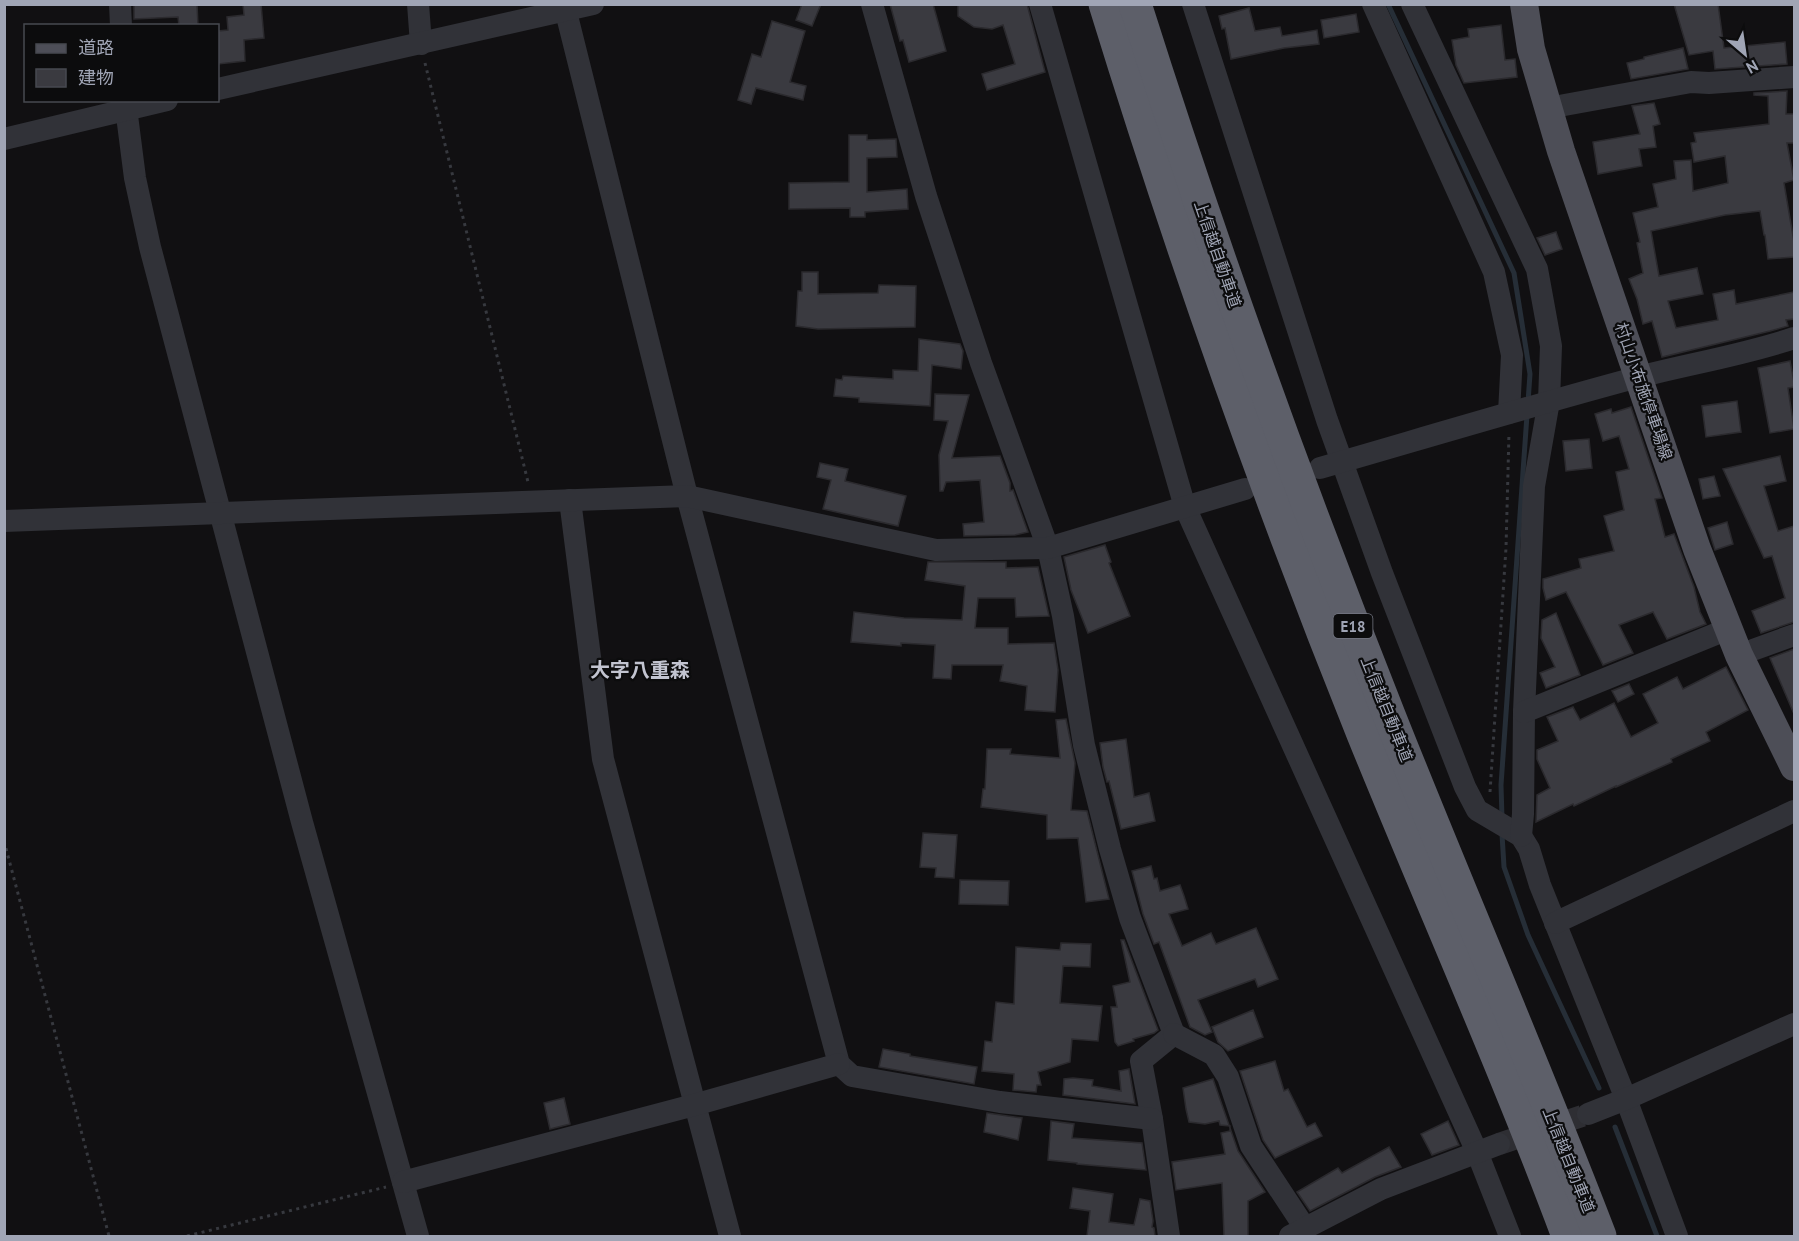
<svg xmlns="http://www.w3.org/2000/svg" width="1799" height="1241" font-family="'PT Sans','Noto Sans JP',sans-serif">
  <rect width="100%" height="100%" fill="#111012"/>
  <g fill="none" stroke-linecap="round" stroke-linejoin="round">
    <g stroke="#262e37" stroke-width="5">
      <path d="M1388 4 1514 273 1530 374 1528 402"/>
      <path d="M1502 818 1501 785 1527 415"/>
      <path d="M1502 834 1504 867 1528 935 1599 1088"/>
      <path d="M1615 1127 1657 1236"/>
    </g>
  </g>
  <g fill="#3a3a40" stroke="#2b2a2e" stroke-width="1.5">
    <path d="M134 4H197L198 26H179L178 17 134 19Z"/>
    <path d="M243 4H261L264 38 244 40 245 61 218 64V31L228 30 227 17 244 15Z"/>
    <path d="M802 4H821L812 26 796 20Z"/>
    <path d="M890 4H933L946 51 909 62 903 40 900 41Z"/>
    <path d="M958 4H1027L1045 72 987 90 982 74 1015 64 1003 25 992 29 974 27 958 16Z"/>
    <path d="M1674 4H1718L1724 48 1785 42 1787 64 1715 69 1713 51 1689 55Z"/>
    <path d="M1249 8 1255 31 1280 27 1282 36 1317 30 1319 44 1284 48 1231 59 1225 28 1222 29 1219 16Z"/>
    <path d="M1356 14 1359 32 1324 38 1321 20Z"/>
    <path d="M772 21 805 31 790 82 806 86 803 100 756 88 751 104 738 100 752 54 761 57Z"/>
    <path d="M1501 25 1505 60 1515 59 1517 77 1464 83 1456 65 1452 40 1469 37 1468 29Z"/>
    <path d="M1683 48 1688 69 1631 79 1627 63 1644 59V57Z"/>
    <path d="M1787 91 1786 114H1794V143H1787L1794 180 1784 183 1794 242V257L1768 259 1765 235H1764L1760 211 1725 215 1651 231 1659 276 1697 268 1703 294 1668 301 1676 328 1718 320 1713 294 1734 290 1736 304 1794 292V319L1786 320 1788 326 1770 331 1662 357 1652 321 1643 324 1637 299 1629 279 1643 273 1637 243 1640 242 1633 213 1658 207 1653 184 1676 179 1674 161 1691 160 1693 191 1728 183 1725 156 1694 162 1691 143 1696 142 1694 133 1769 124 1768 96 1754 95V93Z"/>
    <path d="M1654 103 1660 124 1653 126 1656 147 1639 149 1642 166 1598 174 1593 142 1640 134 1632 106Z"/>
    <path d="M849 135H867V140L896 139 897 157 867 158V192L907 189 908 209 865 212V217H850V208L789 209V183L849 182Z"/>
    <path d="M1556 232 1562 249 1545 255 1537 238Z"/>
    <path d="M802 272H818V294L878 293 879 285 916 286 915 327 818 329 796 326 798 291H802Z"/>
    <path d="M919 339 960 344 963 351 961 369 932 365 930 406 859 402V398L834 396 836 379 842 380 843 376 893 379V370L918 371Z"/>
    <path d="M1790 361 1794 382V387L1788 388 1794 429 1770 433 1758 368Z"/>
    <path d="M935 394 969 395 952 458 1000 456 1010 483V491L1013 490 1028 532 1015 535 964 536 963 524 984 522 980 480 946 482 943 491H940L939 455 948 421 934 420Z"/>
    <path d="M1737 401 1741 432 1706 437 1702 406Z"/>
    <path d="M1631 407 1662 498 1655 499 1665 537 1674 534 1694 587 1700 612 1706 624 1667 639 1653 612 1619 625 1633 653 1603 665 1566 592 1546 600 1543 588V579L1581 568 1579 559 1614 551 1604 516 1624 510 1616 472 1629 469 1619 436 1603 441 1595 414 1611 409 1612 413Z"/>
    <path d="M1589 439 1592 468 1566 471 1563 441Z"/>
    <path d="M1780 456 1786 481 1764 486 1778 531 1794 526V622L1761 633 1752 611 1785 598 1772 556 1764 558 1723 469Z"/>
    <path d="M820 463 848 469 845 481 906 496 898 526 823 509 831 480 817 477Z"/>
    <path d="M1714 476 1720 496 1703 499 1699 479Z"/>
    <path d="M1727 522 1733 544 1715 550 1708 528Z"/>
    <path d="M1105 545 1111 562 1109 563 1130 616 1088 633 1071 590 1064 557Z"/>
    <path d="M928 562H1006V568L1038 567 1049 616 1016 617 1015 598H978L975 628H1008V644L1054 643 1058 670 1055 712 1025 710 1027 686 1000 681 1003 665H952L951 679 933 678 935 645 901 643V646L851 642 854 612 904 618 962 620 965 586 925 580Z"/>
    <path d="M1556 613 1580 675 1546 688 1540 673 1555 667 1541 638 1542 620Z"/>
    <path d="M1794 649V714L1770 658Z"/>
    <path d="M1726 667 1748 710 1706 732 1710 741 1671 759 1672 762 1616 787V786L1574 806 1573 804 1536 822 1537 795 1550 788 1537 759V750L1558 741 1547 717 1573 707 1580 720 1614 703 1631 737 1658 723 1643 694 1677 677 1683 689Z"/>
    <path d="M1629 684 1634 694 1618 702 1612 691Z"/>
    <path d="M1066 719 1075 763 1071 810 1087 811 1109 899 1086 902 1078 838 1047 839V815L981 807 983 789H985L987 749H1011L1010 754 1060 758 1056 720Z"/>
    <path d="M1126 739 1134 797 1149 793 1155 821 1121 829 1109 781 1107 782 1103 767 1100 743Z"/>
    <path d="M923 833 957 835 954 878 935 877 936 868 920 867Z"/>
    <path d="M1151 866 1154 879 1157 878 1160 891 1180 885 1184 896 1188 909 1169 914 1182 946 1211 933 1216 944 1256 928 1278 979 1258 987 1255 979 1198 1000 1212 1032 1205 1035 1190 1027 1159 942 1154 944 1143 914 1132 871Z"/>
    <path d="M960 880 1009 881 1008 905 959 904Z"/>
    <path d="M1121 940H1124L1158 1030 1154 1033 1133 1039 1134 1041 1118 1046 1115 1042 1111 1007H1117L1113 986 1130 982Z"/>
    <path d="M1061 943 1091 944 1090 967 1063 966 1060 1003 1102 1006 1098 1041 1072 1039 1070 1062 1038 1072 1041 1085H1037L1036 1092 1013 1090 1014 1074 982 1071 985 1041 992 1042 996 1002 1014 1004 1016 947 1060 950Z"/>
    <path d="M1253 1010 1263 1037 1228 1051 1218 1042 1212 1027Z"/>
    <path d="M883 1049 910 1054V1056L977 1067 974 1084 879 1067Z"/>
    <path d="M1275 1061 1284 1091 1288 1089 1307 1127 1315 1123 1322 1136 1275 1158 1263 1140 1240 1071Z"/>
    <path d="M1129 1069 1135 1104 1063 1095 1064 1079 1073 1078 1093 1080 1092 1086 1121 1091 1119 1071Z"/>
    <path d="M1213 1079 1238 1151 1265 1192 1248 1201V1236H1224L1222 1183 1176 1190 1172 1162 1225 1154 1221 1133 1230 1131V1126L1220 1125 1219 1121 1205 1124 1189 1122 1186 1109 1183 1088Z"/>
    <path d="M564 1098 570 1124 550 1129 544 1103Z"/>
    <path d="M987 1113 1022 1118 1018 1140 984 1132Z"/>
    <path d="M1051 1121 1074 1124 1072 1138 1142 1143 1146 1170 1077 1164V1163L1048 1160Z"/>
    <path d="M1448 1121 1459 1145 1432 1155 1421 1134Z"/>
    <path d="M1389 1147 1401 1167 1375 1177 1310 1211 1297 1192 1338 1168 1342 1173Z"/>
    <path d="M1073 1188 1113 1194 1109 1222 1134 1225 1140 1199 1150 1201 1153 1221 1152 1227 1154 1228 1155 1236H1087L1090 1211 1070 1208Z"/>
  </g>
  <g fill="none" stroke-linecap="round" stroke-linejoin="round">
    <path stroke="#2e2e33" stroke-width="22" stroke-dasharray="22 11" stroke-linecap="butt" d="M1499 1144 1588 1114"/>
    <g stroke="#37393f" stroke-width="3" stroke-dasharray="3 4.5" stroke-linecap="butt">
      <path d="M425 63 528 482"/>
      <path d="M1490 792 1506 548 1509 433"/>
      <path d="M4 841 109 1236"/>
      <path d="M187 1236 386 1187"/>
    </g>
    <g stroke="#313238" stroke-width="22">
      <path d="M120 4 121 26"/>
      <path d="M418 4 421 44"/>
      <path d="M872 4 926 196 981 363 1048 548 1063 616 1084 745 1110 849 1130 918 1174 1034 1141 1061 1152 1119 1169 1236"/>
      <path d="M1040 4 1185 507 1477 1152 1510 1236"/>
      <path d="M1193 4 1327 420 1382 573 1465 787 1477 810 1521 836 1529 849 1540 885 1626 1099 1677 1236"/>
      <path d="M1373 4 1494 272 1512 355 1509 413"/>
      <path d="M1412 4 1537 269 1551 346 1549 401 1534 486 1524 712 1523 814 1521 836"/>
      <path d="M566 12 687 496 839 1064 852 1076 1000 1102 1152 1119"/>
      <path d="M218 89 593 4"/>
      <path d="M125 100 135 178 150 247 302 822 418 1236"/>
      <path d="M1548 108 1691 82 1709 83 1794 77"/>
      <path d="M4 139 167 100"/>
      <path d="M1320 468C1424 438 1527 407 1631 379 1686 364 1741 356 1794 338"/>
      <path d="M570 500 603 759 730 1236"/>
      <path d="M4 521 687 496 936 550 1048 548 1245 489"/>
      <path d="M1739 655 1794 635"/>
      <path d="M1524 712 1728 629"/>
      <path d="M1555 923 1794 811"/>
      <path d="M1174 1034 1214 1055 1228 1077 1251 1146 1305 1228"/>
      <path d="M1588 1114 1626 1099 1794 1024"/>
      <path d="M403 1182 694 1105 839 1064"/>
      <path d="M1290 1236 1381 1189 1499 1144"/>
    </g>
    <path stroke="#4d4e57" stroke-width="28" d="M1524 4 1531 49 1561 151 1697 549 1739 655 1794 767"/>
    <g stroke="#5d5f69" stroke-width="33">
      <path d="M1105 4C1181 251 1267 495 1363 734 1431 902 1505 1067 1568 1236"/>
      <path d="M1135 4C1211 244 1296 481 1389 715 1458 889 1533 1061 1600 1236"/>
    </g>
  </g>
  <g text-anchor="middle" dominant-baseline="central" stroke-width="4.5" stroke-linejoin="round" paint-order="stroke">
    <rect fill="#0c0c0d" stroke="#747783" stroke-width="1.5" x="1333.5" y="614" width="39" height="24" rx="4.5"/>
    <g font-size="15" font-weight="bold" fill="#a0a5b5">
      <text x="1353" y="626">E18</text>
    </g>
    <g font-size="16" fill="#a0a5b5" stroke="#0c0c0d">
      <text transform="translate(1218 254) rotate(71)">上信越自動車道</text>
      <text transform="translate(1644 391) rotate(71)">村山小布施停車場線</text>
      <text transform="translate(1387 709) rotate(68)">上信越自動車道</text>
      <text transform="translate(1569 1160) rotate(68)">上信越自動車道</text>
    </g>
    <g font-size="20" font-weight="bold" fill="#c2c4d0" stroke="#0c0c0d">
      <text x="640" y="670">大字八重森</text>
    </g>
  </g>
  <rect width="1799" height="1241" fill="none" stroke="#a0a5b5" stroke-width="12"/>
  <rect x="24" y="24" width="195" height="78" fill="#0c0c0d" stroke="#474950" stroke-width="1.5"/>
  <rect x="36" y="44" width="30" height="9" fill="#4d4e57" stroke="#474950" stroke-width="1.5"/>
  <text x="78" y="54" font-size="18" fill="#a0a5b5">道路</text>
  <rect x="36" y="69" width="30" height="18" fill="#3a3a40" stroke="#474950" stroke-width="1.5"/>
  <text x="78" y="84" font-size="18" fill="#a0a5b5">建物</text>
  <g transform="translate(1745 54) rotate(151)" stroke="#0c0c0d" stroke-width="4.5" paint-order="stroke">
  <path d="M0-4.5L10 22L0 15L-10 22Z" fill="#a0a5b5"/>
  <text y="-9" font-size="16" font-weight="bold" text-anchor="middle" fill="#a0a5b5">N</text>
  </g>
</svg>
